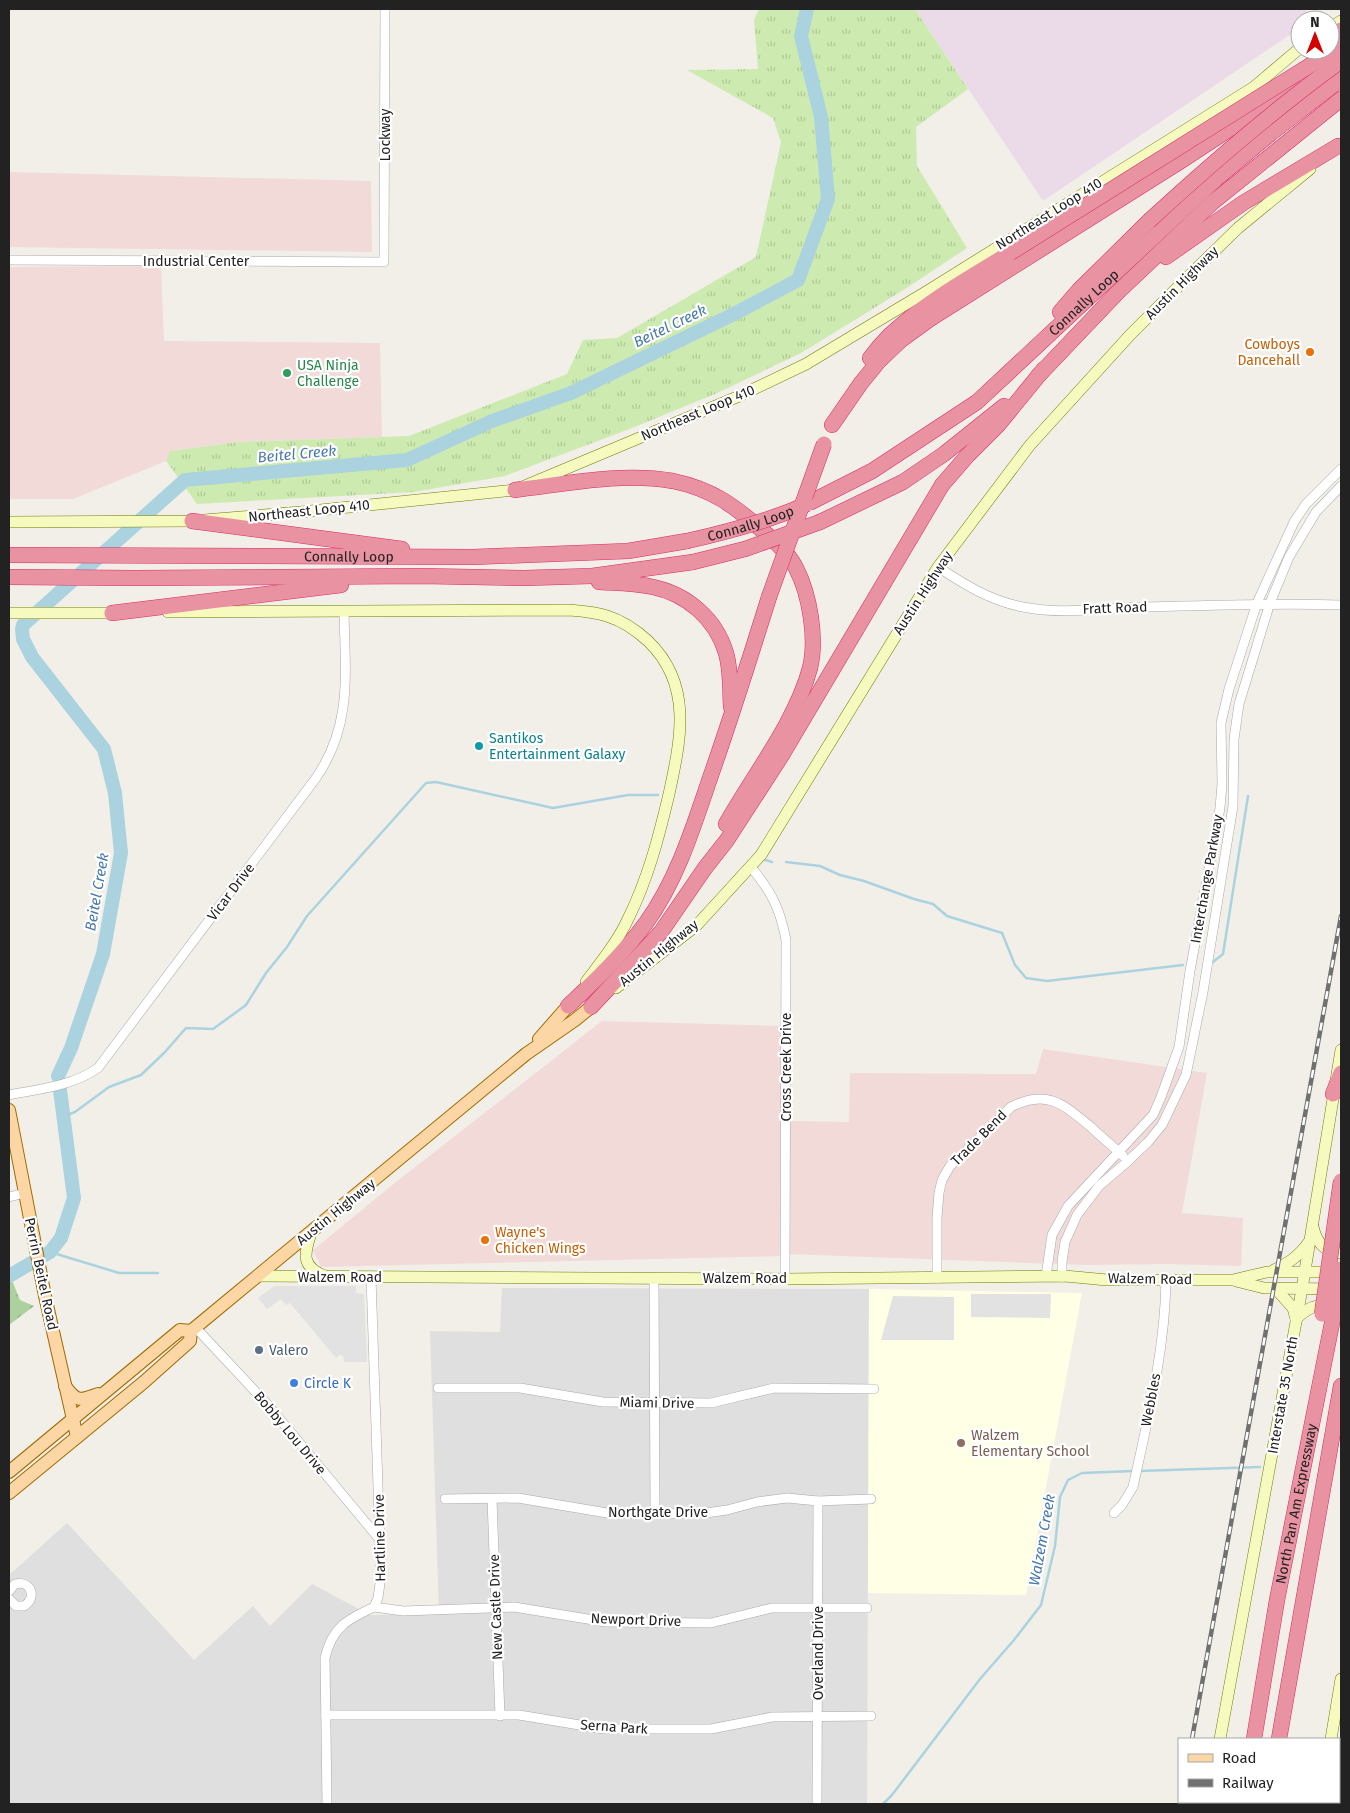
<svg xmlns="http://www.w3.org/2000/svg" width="1350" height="1813" font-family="'Fira Sans',sans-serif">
  <defs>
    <pattern id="grass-tufts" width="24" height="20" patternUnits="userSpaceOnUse" patternTransform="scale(1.25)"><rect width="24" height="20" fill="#cdebb0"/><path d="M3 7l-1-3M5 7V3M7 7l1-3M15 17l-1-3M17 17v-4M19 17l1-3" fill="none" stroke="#b0c997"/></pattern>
    <pattern id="forest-firs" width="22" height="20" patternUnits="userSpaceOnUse" patternTransform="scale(1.25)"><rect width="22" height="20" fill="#add19e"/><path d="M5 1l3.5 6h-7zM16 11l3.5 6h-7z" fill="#95b388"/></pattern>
  </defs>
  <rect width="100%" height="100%" fill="#f2efe9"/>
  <path fill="#e0dfdf" d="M502 1288 869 1289 867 1804H9V1575L67 1523 194 1660 253 1606 270 1626 312 1584 370 1615 439 1614 430 1331 500 1332Z"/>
  <g fill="#f2dad9">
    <path d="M9 172 371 181 372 252 9 247Z"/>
    <path d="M161 266 164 341 380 343 382 437 238 442 171 451 166 461 73 499H9V267Z"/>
    <path d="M602 1021 781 1026V1256L321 1267 313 1250 396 1182Z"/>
    <path d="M1043 1049 1207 1073 1182 1213 1243 1218 1241 1266 1169 1264 1087 1265 788 1254 790 1121 849 1122 850 1073 1036 1074Z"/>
  </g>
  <path fill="#ebdbe8" d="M915 9H1305L1312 19 1300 20V28L1043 201Z"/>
  <path fill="#ffffe5" d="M869 1289 1082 1293 1026 1595 868 1593Z"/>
  <path fill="url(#grass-tufts)" d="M759 9H915L968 89 916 127 917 166 967 248 905 289 801 353 715 394 627 430 505 476 414 492 197 504 166 461 170 451 238 442 409 436 567 374 583 340 617 338 756 257 781 142 773 118 687 70 758 69 754 20Z"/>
  <path fill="url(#forest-firs)" d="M9 1273 20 1300 34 1306 9 1325Z"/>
  <g fill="#e2e2e2">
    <path d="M274 1286H356V1293L364 1294 367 1362H344L343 1356 339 1355 336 1358 290 1303 286 1305 281 1299 267 1309 258 1298Z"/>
    <path d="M971 1294H1051L1050 1318 971 1317Z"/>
    <path d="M893 1296 954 1297V1340H881Z"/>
  </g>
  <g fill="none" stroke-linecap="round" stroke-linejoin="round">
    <g stroke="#aad3df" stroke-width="2.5">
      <path d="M762 859 772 862"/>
      <path d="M786 862 820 866 840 875 864 881 914 899 933 904 947 916 1002 933 1015 965 1026 978 1047 981 1183 965"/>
      <path d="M1213 962 1223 954 1248 796"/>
      <path d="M62 1117 75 1112 109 1087 141 1075 165 1052 186 1028 213 1029 246 1005 266 973 287 947 307 916 426 783 436 782 553 808 628 795H658"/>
      <path d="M50 1252 119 1273H158"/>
      <path d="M1139 1471 1260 1467"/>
      <path d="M883 1804 892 1795 980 1679 1014 1640 1041 1605 1055 1546 1060 1497 1068 1480 1082 1473 1133 1471"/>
    </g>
    <g stroke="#aad3df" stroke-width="14">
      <path d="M58 1076 71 1048 103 954 121 853 115 793 104 749 32 657 23 639 22 629 23 625 185 480 407 460 492 421 571 393 734 314 798 280 828 199 821 117 801 36 807 9"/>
      <path d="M9 1276 50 1252 61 1238 74 1198 60 1090"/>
    </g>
    <defs>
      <g id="street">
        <path d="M9 260 384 262 385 9"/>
        <path d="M938 567C965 585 991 601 1023 607 1062 615 1105 608 1144 607 1210 605 1275 603 1341 605"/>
        <path d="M750 866C771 891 780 908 786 940L785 1279"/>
        <path d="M9 1095C40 1089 72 1086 98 1068L316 778C353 724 345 672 344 611"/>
        <path d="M9 1197 25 1193"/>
        <path d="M1046 1276 1052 1235 1068 1206 1153 1115 1161 1097 1179 1047 1190 971 1220 808 1222 784 1221 723 1229 689 1257 603 1294 522 1306 504 1341 469"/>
        <path d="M1062 1277V1262L1065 1242 1077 1215 1099 1186 1127 1162 1148 1142 1162 1125 1186 1075 1203 992 1233 806 1234 739 1239 704 1270 603 1289 557 1316 512 1341 486"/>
        <path d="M654 1278 655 1514"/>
        <path d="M937 1278V1218L939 1193 942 1180 950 1166 1011 1107C1047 1088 1064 1105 1091 1127 1101 1137 1113 1146 1123 1156"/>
        <path d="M195 1327 268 1405 381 1541"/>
        <path d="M438 1388H520L603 1402 711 1403 774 1388 874 1389"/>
        <path d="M445 1499 518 1498 607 1513 655 1514 706 1513 727 1510 757 1502 787 1498 818 1501 871 1499"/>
        <path d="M492 1499 500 1716"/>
        <path d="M1114 1513 1122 1505 1133 1487C1148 1419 1165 1350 1166 1280"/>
        <path d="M9 1591 15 1584C30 1580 38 1597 24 1606H16L9 1599"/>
        <path d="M374 1607 403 1611 514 1607 606 1622 711 1623 772 1608H867"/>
        <path d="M326 1715H519L604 1729H711L772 1717 871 1716"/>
        <path d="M327 1804 325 1658C332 1627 348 1619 374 1607L378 1598 381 1576 371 1277"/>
        <path d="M817 1804 818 1501"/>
      </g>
      <g id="secondary">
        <path d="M1330 28 1341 21"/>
        <path d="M9 522 192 521 301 512 515 490 737 397 806 364 926 292 1254 87 1300 48"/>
        <path d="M168 612 569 610C582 611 595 612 607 616 623 621 636 630 648 641 693 684 681 739 669 794 659 836 648 879 628 919 618 941 601 962 586 982"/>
        <path d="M9 613H119"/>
        <path d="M616 988 696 926 761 855 938 567 1030 445 1130 335 1193 272 1238 228 1310 169"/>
        <path d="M1313 1227C1317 1243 1324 1252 1341 1253"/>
        <path d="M311 1233C304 1254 301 1267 325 1276"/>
        <path d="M1274 1270C1289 1263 1299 1256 1309 1242"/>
        <path d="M257 1276 785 1279 1065 1276 1107 1280H1233L1267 1272H1335"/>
        <path d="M1236 1281 1264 1288 1332 1289"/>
        <path d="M1275 1288 1293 1308 1296 1319"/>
        <path d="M1296 1319C1306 1309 1315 1304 1330 1305"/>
        <path d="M1220 1739 1302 1289 1341 1050"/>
        <path d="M1331 1739 1341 1679"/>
        <path d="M1208 1804 1209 1802"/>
        <path d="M1319 1804V1802"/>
      </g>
      <g id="primary">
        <path d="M539 1039 568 1006"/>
        <path d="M9 1110 45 1296 77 1437"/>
        <path d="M65 1386C77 1402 79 1401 98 1394"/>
        <path d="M9 1472 180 1330 191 1331 526 1054 575 1020 591 1007"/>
        <path d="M9 1493 144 1382 190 1341 191 1331"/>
      </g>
      <g id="highway">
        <path d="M1330 40 1341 30"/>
        <path d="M1166 257 1243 203 1338 146"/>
        <path d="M1060 312 1079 290 1149 221"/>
        <path d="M870 358C876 350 883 342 890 335 926 302 969 278 1010 253"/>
        <path d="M1038 376 1118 292 1213 202 1341 99"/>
        <path d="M832 425 861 383 879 361 901 340 930 319 1181 161 1254 113 1297 88"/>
        <path d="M515 490C566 484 621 472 673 481 712 489 735 506 764 532 776 542 789 554 796 568 810 595 817 639 810 668 796 721 753 776 726 824"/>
        <path id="s1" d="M811 502 872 471 977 402 1216 179 1270 134 1341 79"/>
        <path d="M192 521 402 549"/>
        <path d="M820 522 903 482 944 454 1004 406"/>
        <path id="s2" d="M9 555 473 557 628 551 687 541"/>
        <path d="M9 577 135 578 422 576 524 578 592 576 693 562"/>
        <path d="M599 582C616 583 635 583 653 587 687 594 716 619 726 653 731 670 730 690 731 707"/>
        <path d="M112 613 341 585"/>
        <path d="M568 1006C596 980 623 954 646 923 677 880 693 828 710 778 731 718 750 658 769 597"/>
        <path d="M591 1007 661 932 705 868 727 840 782 755 942 485 968 455 999 424 1044 369"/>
        <path d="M1333 1094 1341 1073"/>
        <path id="s3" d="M1254 1739 1277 1600 1334 1313"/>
        <path d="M1279 1739 1341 1386"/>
        <path d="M1242 1804V1802"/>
        <path d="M1267 1804 1268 1802"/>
        <path d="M1281 1804V1802"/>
      </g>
    </defs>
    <use href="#street" stroke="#a9a9a9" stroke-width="10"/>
    <use href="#secondary" stroke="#707d05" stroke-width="12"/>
    <use href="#primary" stroke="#a06b00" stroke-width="14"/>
    <use href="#highway" stroke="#dc2a67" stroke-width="16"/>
    <use href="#street" stroke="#fff" stroke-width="9"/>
    <use href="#secondary" stroke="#f7fabf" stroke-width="11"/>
    <use href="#primary" stroke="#fcd6a4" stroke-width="12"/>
    <use href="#highway" stroke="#e892a2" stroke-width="15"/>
    <defs>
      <g id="rail">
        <path d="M1192 1739 1341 916"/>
        <path d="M1180 1804 1181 1802"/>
      </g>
    </defs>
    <use href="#rail" stroke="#707070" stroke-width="4.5"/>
    <use href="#rail" stroke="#fff" stroke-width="2.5" stroke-dasharray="8" stroke-linecap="butt"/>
    <defs>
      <g id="highway-bridge">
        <path d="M1149 221C1211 164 1273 110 1341 61"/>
        <path d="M1010 253 1341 46"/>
        <path id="s4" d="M687 541C728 532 769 521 807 504"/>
        <path d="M693 562 745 549 820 522"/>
        <path d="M769 597 824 444"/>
        <path d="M1334 1313 1341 1269"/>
        <path d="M1322 1314 1341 1181"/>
      </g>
    </defs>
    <use href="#highway-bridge" stroke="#dc2a67" stroke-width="16" stroke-linecap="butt"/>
    <use href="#highway-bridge" stroke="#e892a2" stroke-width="15"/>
  </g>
  <g fill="#e8710a" stroke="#fff" stroke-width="2">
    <circle cx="1310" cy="352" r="5"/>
    <circle cx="485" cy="1240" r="5"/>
  </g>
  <circle fill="#2e9e5b" stroke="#fff" stroke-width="2" cx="287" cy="373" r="5"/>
  <circle fill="#0f9aa8" stroke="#fff" stroke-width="2" cx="479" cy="746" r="5"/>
  <circle fill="#5c6f8a" stroke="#fff" stroke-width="2" cx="259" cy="1350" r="5"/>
  <circle fill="#3f7fe0" stroke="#fff" stroke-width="2" cx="294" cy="1383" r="5"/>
  <circle fill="#8d6e63" stroke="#fff" stroke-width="2" cx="961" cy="1443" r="5"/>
  <g text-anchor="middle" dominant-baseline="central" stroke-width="4.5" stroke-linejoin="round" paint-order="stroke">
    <g font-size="14" fill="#222" stroke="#fff">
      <text transform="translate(385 135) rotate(-90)">Lockway</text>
      <text transform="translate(1049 214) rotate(-32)">Northeast Loop 410</text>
      <text x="196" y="261">Industrial Center</text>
      <text transform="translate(1182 283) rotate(-45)">Austin Highway</text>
      <text stroke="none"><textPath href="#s1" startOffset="340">Connally Loop</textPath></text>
      <text transform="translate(698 413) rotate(-23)">Northeast Loop 410</text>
      <text transform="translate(309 511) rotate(-6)">Northeast Loop 410</text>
      <text stroke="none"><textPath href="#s4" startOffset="66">Connally Loop</textPath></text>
      <text stroke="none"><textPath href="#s2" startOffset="340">Connally Loop</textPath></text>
      <text transform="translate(923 593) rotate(-57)">Austin Highway</text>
      <text transform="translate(1115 608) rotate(-2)">Fratt Road</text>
      <text transform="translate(1207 879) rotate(-80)">Interchange Parkway</text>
      <text transform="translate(231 892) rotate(-53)">Vicar Drive</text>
      <text transform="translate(659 953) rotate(-39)">Austin Highway</text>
      <text transform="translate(786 1067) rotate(-90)">Cross Creek Drive</text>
      <text transform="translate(979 1138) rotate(-45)">Trade Bend</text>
      <text transform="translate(336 1212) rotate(-39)">Austin Highway</text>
      <text transform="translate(41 1274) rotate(78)">Perrin Beitel Road</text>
      <text x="340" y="1277">Walzem Road</text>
      <text x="745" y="1278">Walzem Road</text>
      <text transform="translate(1150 1279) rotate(1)">Walzem Road</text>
      <text transform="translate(1283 1395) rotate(-80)">Interstate 35 North</text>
      <text transform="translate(1151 1400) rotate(-79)">Webbles</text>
      <text transform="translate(657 1403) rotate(1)">Miami Drive</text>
      <text transform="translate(290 1433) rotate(50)">Bobby Lou Drive</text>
      <text stroke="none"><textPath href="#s3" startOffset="239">North Pan Am Expressway</textPath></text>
      <text x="658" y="1512">Northgate Drive</text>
      <text transform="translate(380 1538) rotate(-91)">Hartline Drive</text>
      <text transform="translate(496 1607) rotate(-92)">New Castle Drive</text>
      <text transform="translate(636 1620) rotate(2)">Newport Drive</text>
      <text transform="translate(818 1653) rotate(-90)">Overland Drive</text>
      <text transform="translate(614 1727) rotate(4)">Serna Park</text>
    </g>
    <g font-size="14" fill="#c56008" stroke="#fff" text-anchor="end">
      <text x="1300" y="344">Cowboys<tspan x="1300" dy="16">Dancehall</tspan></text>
      <text x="495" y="1232" text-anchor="start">Wayne's<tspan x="495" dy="16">Chicken Wings</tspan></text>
    </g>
    <g font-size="14" fill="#27864d" stroke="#fff" text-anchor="start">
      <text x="297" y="365">USA Ninja<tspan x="297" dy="16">Challenge</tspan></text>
    </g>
    <g font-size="14" fill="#0d838f" stroke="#fff" text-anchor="start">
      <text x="489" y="738">Santikos<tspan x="489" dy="16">Entertainment Galaxy</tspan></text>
    </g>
    <g font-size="14" fill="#4e5e75" stroke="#fff" text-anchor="start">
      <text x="269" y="1350">Valero</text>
    </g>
    <g font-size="14" fill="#366cbe" stroke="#fff" text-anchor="start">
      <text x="304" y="1383">Circle K</text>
    </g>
    <g font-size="14" fill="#785e54" stroke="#fff" text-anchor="start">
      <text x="971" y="1435">Walzem<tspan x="971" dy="16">Elementary School</tspan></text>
    </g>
    <g font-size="15" font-style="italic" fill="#4a7aab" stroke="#fff">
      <text transform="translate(670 326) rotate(-26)">Beitel Creek</text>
      <text transform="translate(297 454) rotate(-5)">Beitel Creek</text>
      <text transform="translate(97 892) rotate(-80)">Beitel Creek</text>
      <text transform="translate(1042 1540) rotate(-80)">Walzem Creek</text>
    </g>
  </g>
  <rect width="1350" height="1813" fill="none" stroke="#222222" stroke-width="20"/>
  <rect x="1178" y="1738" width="162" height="65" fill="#ffffff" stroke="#a7a7a7"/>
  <rect x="1188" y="1754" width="25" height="8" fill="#fcd6a4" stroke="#a7a7a7"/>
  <text x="1222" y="1763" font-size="15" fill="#222222">Road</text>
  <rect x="1188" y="1779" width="25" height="8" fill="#707070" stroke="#a7a7a7"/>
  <text x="1222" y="1788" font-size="15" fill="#222222">Railway</text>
  <g transform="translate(1315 35)"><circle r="24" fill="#ffffff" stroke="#a7a7a7"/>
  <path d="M0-4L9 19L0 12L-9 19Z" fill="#d40000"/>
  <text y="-8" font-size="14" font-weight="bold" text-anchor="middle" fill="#222222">N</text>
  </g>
</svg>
